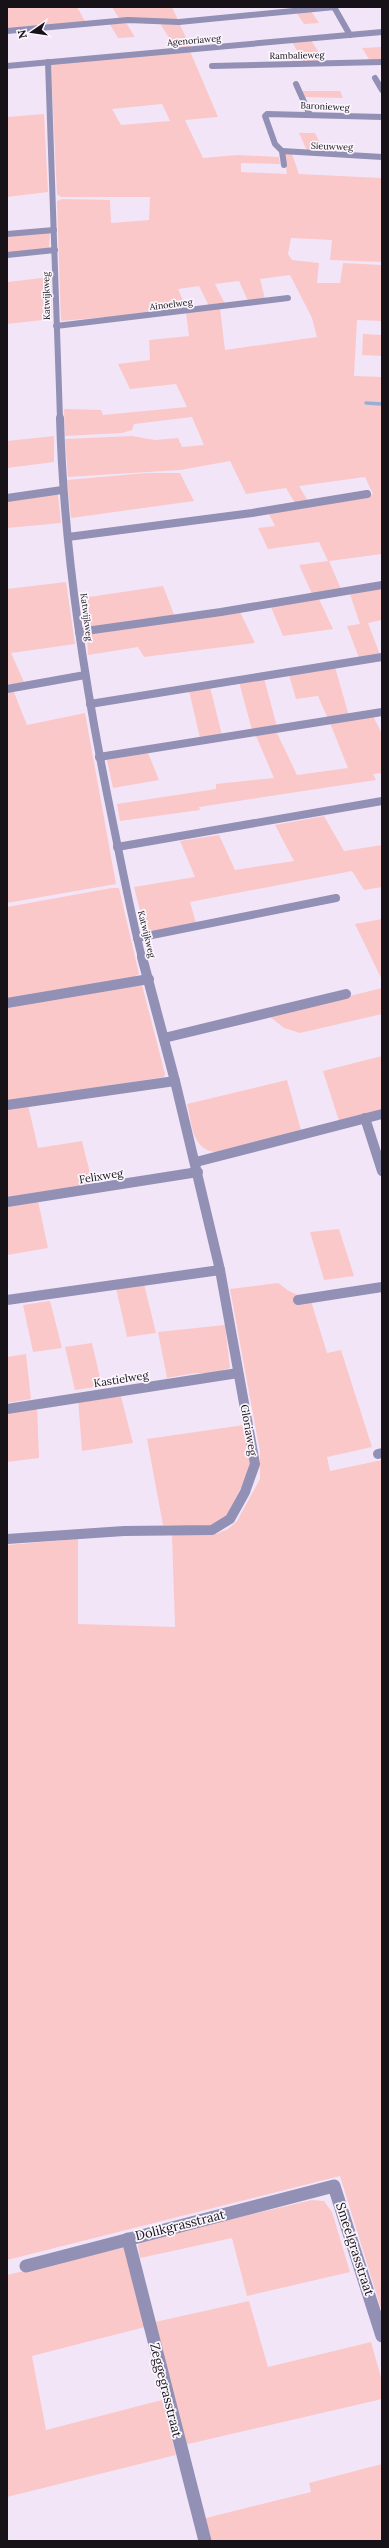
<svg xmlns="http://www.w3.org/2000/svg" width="389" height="2548" font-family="Lora,serif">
  <rect width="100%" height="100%" fill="#f3e5f8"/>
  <g fill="#fac8c9" fill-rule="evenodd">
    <path d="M7 7H77L86 23 7 30Z"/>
    <path d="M112 7H172L178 20H120Z"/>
    <path d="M311 11 319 23 304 24 296 12Z"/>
    <path d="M125 21 135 37 118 38 109 23Z"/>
    <path d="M159 22 179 23 191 48 176 49Z"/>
    <path d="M311 40 323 59V62L304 63 292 42Z"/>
    <path d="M382 47V61H370L362 48Z"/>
    <path d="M190 51 218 117 185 120 203 158 237 155 279 157 280 164 241 163V172L287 174 284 154H292L299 174 382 178V262L330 260 332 240 291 238 288 254 292 260 319 263 317 283H340L343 263 382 265V321L357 320 354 376 382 377V554L329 561 341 589 312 594 299 565 328 561 319 542 268 549 258 528 275 526 267 510 373 494 365 477 299 486 308 501 295 503 286 488 246 494 230 461 180 470 68 477 65 439 132 436 155 440 178 438 182 447 204 445 192 417 134 424 132 430 122 433 65 436 64 409 101 410 103 415 187 407 176 384 130 389 118 364 150 360 149 340 189 336 186 312 220 308 225 350 317 337 312 318 290 275 260 279 265 299 248 301 239 281 215 284 225 304 209 306 199 286 178 289 187 310 61 321 57 201 62 199 110 200 111 223 149 220 150 197H61L57 194 51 64ZM162 104 170 121 121 125 112 109Z"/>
    <path d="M302 91H340L343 98 304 97Z"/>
    <path d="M44 114 48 192 7 197V117Z"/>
    <path d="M299 133H315L325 153H308Z"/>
    <path d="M50 232 49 248 7 254V235Z"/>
    <path d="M51 277 52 319 7 324V282Z"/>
    <path d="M363 334 382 335V356L362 355Z"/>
    <path d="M54 436V462L7 468V441Z"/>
    <path d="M147 473H180L194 501 71 518 67 480Z"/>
    <path d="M56 493 58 495 61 523 7 528V499Z"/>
    <path d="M66 582 75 644 11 653 24 682 7 685V589Z"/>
    <path d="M163 586 175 617 84 628 83 626 82 598Z"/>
    <path d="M382 588V620L368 623 380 655 359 658 347 626 360 624 350 594Z"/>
    <path d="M319 599 333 629 283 636 271 607Z"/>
    <path d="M240 612 255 643 144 657 138 647 88 655 87 635Z"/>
    <path d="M335 667 349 716 328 719 318 696 296 699 289 675Z"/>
    <path d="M264 678 277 727 252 730 239 682Z"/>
    <path d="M210 687 222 735 200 738 189 691Z"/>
    <path d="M13 690 27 725 85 713 116 884 7 903V691Z"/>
    <path d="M373 716 382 734V773L373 774 376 780 199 807 200 810 120 821 117 804 216 789V784L274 778 256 736 277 733 297 775 348 768 330 723Z"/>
    <path d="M148 753 159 780 113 788 107 760Z"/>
    <path d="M324 816 344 851 382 845V887L364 890 352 871 190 902 196 923 146 934 134 887 195 877 180 841 219 835 235 870 294 861 275 825Z"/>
    <path d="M112 888H119L139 974 132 978 7 1000V907Z"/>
    <path d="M382 919V980L355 924Z"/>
    <path d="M142 985 165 1074 164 1077 7 1102V1005Z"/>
    <path d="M382 988V1014L300 1033 284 1028 269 1016Z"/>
    <path d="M382 1056V1109L339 1121 323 1071Z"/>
    <path d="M287 1080 301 1130 219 1152C192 1153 192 1124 187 1104Z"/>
    <path d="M28 1105 38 1148 82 1141 93 1185 7 1198V1108Z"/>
    <path d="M38 1201 48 1248 7 1255V1206Z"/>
    <path d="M339 1229 354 1276 324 1280 310 1232Z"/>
    <path d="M278 1283 289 1291 311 1301 327 1353 341 1350 372 1447 327 1457 330 1471 382 1460V2312L340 2176 7 2260V1545L78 1539V1624L175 1627 172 1535 216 1534 228 1529 237 1521 260 1479V1452L230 1289Z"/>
    <path d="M144 1284 156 1333 127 1337 116 1288Z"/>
    <path d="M50 1301 62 1348 33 1352 23 1305Z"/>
    <path d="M225 1325 230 1368 211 1373H196L167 1378 158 1332Z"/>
    <path d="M92 1343 102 1386 75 1390 65 1347Z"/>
    <path d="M26 1354 31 1399 7 1403V1357Z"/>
    <path d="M120 1393 133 1443 82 1451 78 1399Z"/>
    <path d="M37 1406 39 1458 7 1462V1411Z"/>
    <path d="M244 1425 251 1460 245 1480 225 1518 211 1526 163 1525 147 1439Z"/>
    <path d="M312 2200 324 2201 332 2212 350 2272 247 2296 232 2238 140 2258 138 2246 142 2240Z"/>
    <path d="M126 2247 145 2327 32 2356 46 2430 162 2400 176 2455 7 2497V2275Z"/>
    <path d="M249 2301 268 2367 371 2342 382 2381V2399L184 2445 155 2322Z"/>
    <path d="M382 2464V2541H207L202 2519 311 2492 309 2483Z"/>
  </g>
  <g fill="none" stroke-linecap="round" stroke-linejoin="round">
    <path stroke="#96b0d5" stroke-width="3.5" d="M366 403 382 404"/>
    <g stroke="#9290b4" stroke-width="6">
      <path d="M334 7 350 35"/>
      <path d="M7 31 128 20 179 22 335 7"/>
      <path d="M48 62 60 419"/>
      <path d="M7 66 382 32"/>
      <path d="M212 66 382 62"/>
      <path d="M375 78 382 90"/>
      <path d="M296 84 309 113"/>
      <path d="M282 151 382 157"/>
      <path d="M284 165 282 151 275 144 265 116 267 114 382 117"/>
      <path d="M7 234 54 230"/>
      <path d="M7 255 55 250"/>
      <path d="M56 326 288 298"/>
    </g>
    <g stroke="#9290b4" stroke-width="8">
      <path d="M60 418C64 556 86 693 114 828 123 872 131 915 142 958"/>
      <path d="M7 498 62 490"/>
      <path d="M68 537 252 513 367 494"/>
      <path d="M79 632 221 612 382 585"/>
      <path d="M7 689 85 675"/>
      <path d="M90 704 382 657"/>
      <path d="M99 757 382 712"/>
      <path d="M117 847 382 801"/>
      <path d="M137 938 336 898"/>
    </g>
    <g stroke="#9290b4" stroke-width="10">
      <path d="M7 1003 149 979"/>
      <path d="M164 1038 346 994"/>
      <path d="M7 1105 175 1081"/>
      <path d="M365 1118 382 1171"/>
      <path d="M196 1162 382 1114"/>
      <path d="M7 1202 198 1172"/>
      <path d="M7 1300 220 1270"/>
      <path d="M298 1300 382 1287"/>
      <path d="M7 1409 238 1373"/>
      <path d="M378 1454 382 1453"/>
      <path d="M7 1539 124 1531 212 1530 230 1519 245 1492 255 1464 220 1270 175 1081 142 957"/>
    </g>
    <g stroke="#9290b4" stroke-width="13">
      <path d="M128 2239 205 2541"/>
      <path d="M26 2266 334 2186 382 2336"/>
    </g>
  </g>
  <g text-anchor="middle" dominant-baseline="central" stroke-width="3.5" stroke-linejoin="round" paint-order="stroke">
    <g font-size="9" fill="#161218" stroke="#fbf6fd">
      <text transform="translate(194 40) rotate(-5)">Agenoriaweg</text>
      <text transform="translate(297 55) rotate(-1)">Rambalieweg</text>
      <text transform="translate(325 106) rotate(3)">Baronieweg</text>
      <text transform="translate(332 146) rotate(2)">Sieuwweg</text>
      <text transform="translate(46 296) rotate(-91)">Katwijkweg</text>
      <text transform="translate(171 304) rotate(-7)">Ainoelweg</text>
      <text transform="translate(87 617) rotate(83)">Katwijkweg</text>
      <text transform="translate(147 934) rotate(76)">Katwijkweg</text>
    </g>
    <g font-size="11" fill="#161218" stroke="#fbf6fd">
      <text transform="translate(101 1176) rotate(-9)">Felixweg</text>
      <text transform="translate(121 1379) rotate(-9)">Kastielweg</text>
      <text transform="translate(249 1430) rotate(80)">Gloriaweg</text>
    </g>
    <g font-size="13" fill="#161218" stroke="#fbf6fd">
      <text transform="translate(180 2225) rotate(-14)">Dolikgrasstraat</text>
      <text transform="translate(355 2249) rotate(72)">Smeelgrasstraat</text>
      <text transform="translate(166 2390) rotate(76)">Zeggegrasstraat</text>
    </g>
  </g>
  <rect width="389" height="2548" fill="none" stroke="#161218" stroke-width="16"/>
  <g transform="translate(32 32) rotate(257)" stroke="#fbf6fd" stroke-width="3" paint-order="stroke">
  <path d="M0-3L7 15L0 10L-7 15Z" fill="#161218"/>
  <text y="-6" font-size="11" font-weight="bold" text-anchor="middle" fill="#161218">N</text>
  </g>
</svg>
